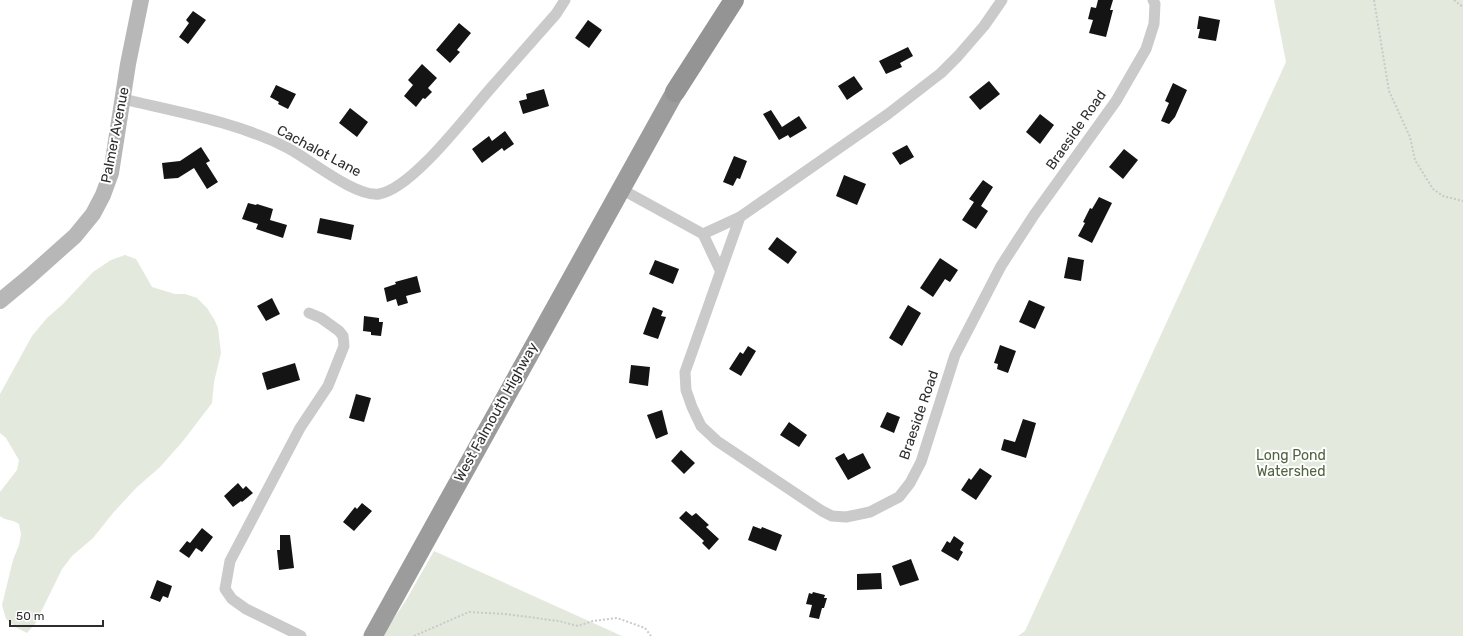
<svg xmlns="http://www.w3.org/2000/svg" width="1463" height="636" font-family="Rubik,sans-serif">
  <rect width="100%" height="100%" fill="#fff"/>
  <g fill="#e3e9dc">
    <path d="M1274 0H1463V636H1018L1025 631 1286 62Z"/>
    <path d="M125 255 136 259 152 287 175 294H185L197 298 207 308 215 321 218 328 221 353 214 382 212 403 183 441 160 467 136 488 113 513 93 538 72 556 62 569 35 624 27 633 17 628 6 619 2 605 13 560 19 545 21 534 19 524C12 519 6 521 0 516V492L17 470 19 460 6 438 0 433V394L32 336 47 318 63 304 93 272 111 260Z"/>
    <path d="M434 551 622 636H382L405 602Z"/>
  </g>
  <g fill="#141414">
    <path d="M1098 0H1113L1110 10H1113L1106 37 1089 33 1093 20 1088 19 1091 7 1096 8Z"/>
    <path d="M193 11 206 20 188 44 179 37 189 23 186 20Z"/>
    <path d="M1199 16 1220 20 1216 41 1198 38 1200 29H1197Z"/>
    <path d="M588 20 602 30 589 48 575 38Z"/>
    <path d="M459 23 471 33 457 50 460 52 450 63 436 50Z"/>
    <path d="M908 47 913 56 900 63 902 67 886 74 879 61Z"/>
    <path d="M422 64 437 78 428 88 432 92 425 99 423 98 416 107 404 96 413 85 408 80Z"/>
    <path d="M854 76 863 89 847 100 838 86Z"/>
    <path d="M989 81 1000 94 980 110 969 97Z"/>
    <path d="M1173 83 1187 90 1175 117 1169 124 1161 121 1169 103 1165 101Z"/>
    <path d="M276 85 296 94 288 109 278 104 279 102 270 97Z"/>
    <path d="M544 89 549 106 523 114 519 101 527 99 526 94Z"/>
    <path d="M350 108 368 122 357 137 339 123Z"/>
    <path d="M771 110 782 127 799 116 807 128 790 138 788 135 779 140 763 114Z"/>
    <path d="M1040 114 1054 125 1040 144 1026 132Z"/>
    <path d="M505 131 514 144 504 151 502 148 482 163 472 149 489 136 492 141Z"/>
    <path d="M907 145 914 157 900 165 892 153Z"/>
    <path d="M201 147 210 161 206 163 218 182 207 189 194 168 178 178 164 179 162 163 180 161Z"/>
    <path d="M1124 149 1138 160 1123 179 1109 167Z"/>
    <path d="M734 156 747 161 740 179 737 178 733 186 723 182Z"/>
    <path d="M844 175 866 184 857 205 836 196Z"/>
    <path d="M983 180 993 187 981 206 988 211 976 229 962 220 974 202 969 199Z"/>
    <path d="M1099 197 1112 203 1092 243 1078 236 1085 223 1083 222 1090 208 1092 209Z"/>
    <path d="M248 203 256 205 257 204 273 209 270 220 287 225 283 238 256 229 258 224 242 219Z"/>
    <path d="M320 218 354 225 351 240 317 233Z"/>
    <path d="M777 237 797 252 788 264 768 249Z"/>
    <path d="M1068 257 1084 260 1081 281 1064 278Z"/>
    <path d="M940 258 958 270 950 282 945 279 933 297 920 288Z"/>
    <path d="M655 260 679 269 673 284 649 274Z"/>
    <path d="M417 276 421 292 406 296 408 303 398 306 396 299 387 302 384 288 396 284 395 282Z"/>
    <path d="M272 298 280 314 266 321 257 306Z"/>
    <path d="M1029 300 1045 307 1035 329 1019 322Z"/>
    <path d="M908 305 921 313 902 346 889 338Z"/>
    <path d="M653 307 663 311 661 316 666 317 658 339 643 334Z"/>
    <path d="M364 316 379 318V322H383L381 336 371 335V332L363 331Z"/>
    <path d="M1000 345 1016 351 1008 373 997 369 998 364 994 363Z"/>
    <path d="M748 346 756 351 741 376 729 369 740 352 743 354Z"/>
    <path d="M295 363 300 380 267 390 262 373Z"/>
    <path d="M631 365 650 367 648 386 629 383Z"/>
    <path d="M356 394 371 398 364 422 349 418Z"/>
    <path d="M662 410 668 434 656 439 647 415Z"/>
    <path d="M887 412 900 417 894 433 880 427Z"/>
    <path d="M1023 419 1036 423 1026 458 1001 450 1004 439 1015 442Z"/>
    <path d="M789 422 807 435 799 447 780 435Z"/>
    <path d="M681 450 695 463 684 474 671 461Z"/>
    <path d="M844 453 848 460 863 453 871 468 848 480 835 458Z"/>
    <path d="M980 468 992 476 976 500 961 490 969 478 971 480Z"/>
    <path d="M238 483 243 489 246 486 253 493 242 502 241 501 233 507 224 496Z"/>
    <path d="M362 503 372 511 354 531 343 522 355 507 357 509Z"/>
    <path d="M686 511 692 516 696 513 709 525 706 527 719 539 709 550 702 543 704 541 679 518Z"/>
    <path d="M753 526 761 529 762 527 782 535 776 551 748 540Z"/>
    <path d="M202 528 213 537 202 552 196 548 189 558 179 551 187 541 190 543Z"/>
    <path d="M280 535H290L294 568 279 570 277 550H280Z"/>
    <path d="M954 536 964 543 960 550 963 552 958 561 941 551 947 541 950 543Z"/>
    <path d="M911 559 919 580 900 586 892 566Z"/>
    <path d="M881 573 882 589 857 590V574Z"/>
    <path d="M157 580 172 586 168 598 163 596 160 602 150 598Z"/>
    <path d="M813 592 825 595 824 598H827L824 608H822L819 619 809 617 812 605 806 604 809 593 812 594Z"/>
  </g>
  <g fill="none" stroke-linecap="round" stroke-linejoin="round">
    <g stroke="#cacaca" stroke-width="2" stroke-dasharray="2 2" stroke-linecap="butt">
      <path d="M1374 0 1389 91 1410 137 1415 160 1433 189 1443 196 1463 201"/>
      <path d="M1454 0 1463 7"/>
      <path d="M414 636 469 612 505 614 559 621 578 626 593 621 617 618 645 628 651 636"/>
    </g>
    <g stroke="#cacaca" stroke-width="11">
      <path d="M1002 0 984 26 958 56 941 73 888 114 740 217 685 372 686 390 692 407 701 426 717 441 822 511 832 516 846 517 870 512 899 497 910 483 921 462 955 355 1001 266 1034 215 1116 101 1146 49 1154 24 1155 4 1153 0"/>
      <path d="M123 99C178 112 237 122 288 148 309 159 355 197 379 194 412 189 467 115 490 89 512 64 534 39 556 14L565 0"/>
      <path d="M621 189 703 234 720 270"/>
      <path d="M703 234 740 217"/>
      <path d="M301 636 246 609 232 599 225 589 230 561 300 428 328 386 344 346 343 336 339 331 321 318 309 313"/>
    </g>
    <path stroke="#b7b7b7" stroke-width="16" d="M0 301 29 277 75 236 93 214 103 195 111 173 128 64 141 0"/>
    <path stroke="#9c9c9c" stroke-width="19" d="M373 636 675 92"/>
    <path stroke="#949494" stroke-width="20" d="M675 92 734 0"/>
  </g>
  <g text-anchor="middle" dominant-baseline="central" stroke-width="4" stroke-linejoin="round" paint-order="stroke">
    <g font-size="14" fill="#2d2d2d" stroke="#fff">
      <text transform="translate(1076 130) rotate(-55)">Braeside Road</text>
      <text transform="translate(115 135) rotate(-79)">Palmer Avenue</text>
      <text transform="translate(319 151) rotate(28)">Cachalot Lane</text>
      <text transform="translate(496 412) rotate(-61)">West Falmouth Highway</text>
      <text transform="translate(919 415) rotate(-71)">Braeside Road</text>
    </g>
    <g font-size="14" fill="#516340" stroke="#fff">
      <text x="1291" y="455">Long Pond<tspan x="1291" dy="16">Watershed</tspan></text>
    </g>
  </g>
  <path d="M10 620v6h93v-6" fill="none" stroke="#2d2d2d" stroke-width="2"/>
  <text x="16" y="620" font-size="12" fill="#2d2d2d" stroke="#ffffff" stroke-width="3" paint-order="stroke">50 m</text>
</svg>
